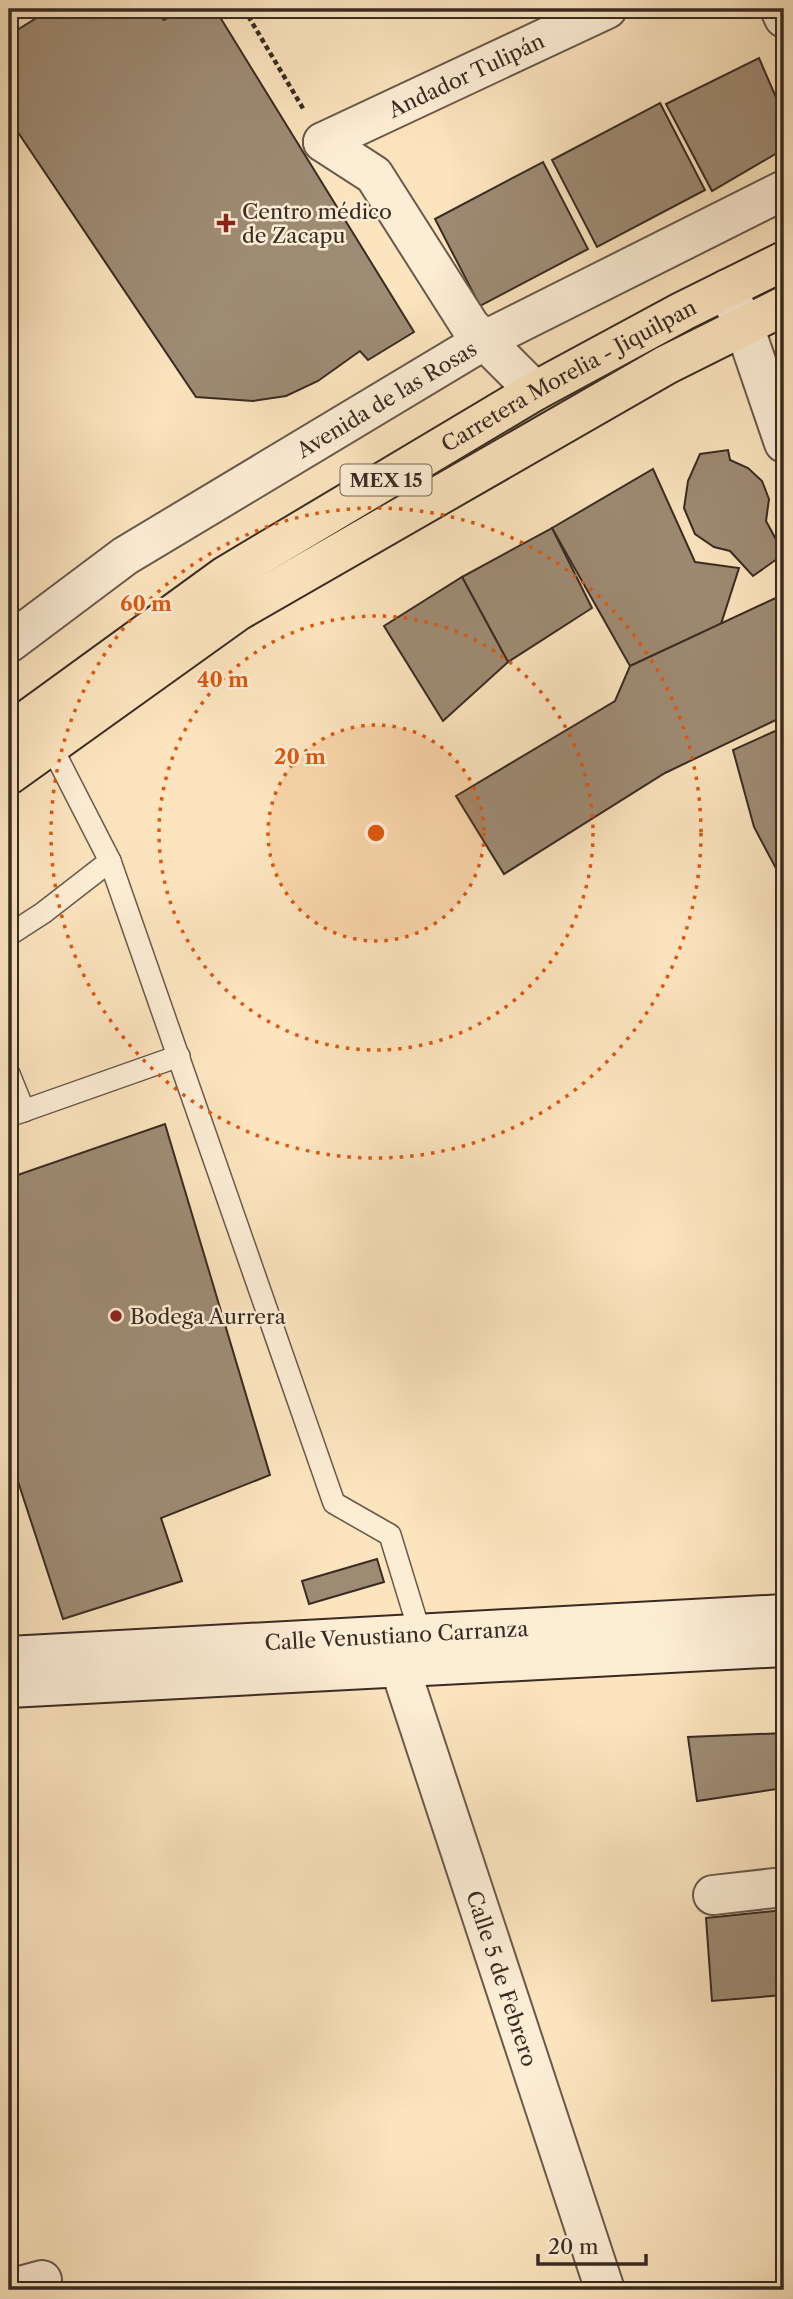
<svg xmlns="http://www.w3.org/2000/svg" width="793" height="2299" font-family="'Libre Caslon Text',serif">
  <rect width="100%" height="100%" fill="#fbe4be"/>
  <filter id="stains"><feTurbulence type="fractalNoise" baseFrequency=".00286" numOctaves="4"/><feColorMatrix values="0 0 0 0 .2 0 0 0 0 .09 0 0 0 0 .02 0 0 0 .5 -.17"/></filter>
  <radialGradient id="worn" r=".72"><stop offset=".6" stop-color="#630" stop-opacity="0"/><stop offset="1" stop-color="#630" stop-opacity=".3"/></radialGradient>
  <g fill="#9e8b74" stroke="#392b23" stroke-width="2">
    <path d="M51 9H153L164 20 183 9H215L414 332 368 360 360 351 318 381 286 396 253 401 196 397 9 119V35Z"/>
    <path d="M759 58 784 116V149L712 191 666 104Z"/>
    <path d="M660 103 705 190 597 247 552 160Z"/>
    <path d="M543 162 588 249 480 306 435 219Z"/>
    <path d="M728 450 730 460 748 468 762 481 769 499 766 521 784 554 753 576 730 551 714 547 695 534 684 508 688 481 700 454Z"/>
    <path d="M653 469 695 562 739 568 721 624 630 666 552 528Z"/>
    <path d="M552 528 592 608 508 662 462 577Z"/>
    <path d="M462 577 508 662 443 721 384 626Z"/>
    <path d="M784 594V716L665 773 504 874 456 796 615 701 630 666Z"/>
    <path d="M784 727V874L780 876 754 827 733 750Z"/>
    <path d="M165 1124 270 1475 161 1518 182 1581 63 1619 9 1454V1178Z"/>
    <path d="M377 1559 384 1582 309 1604 302 1581Z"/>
    <path d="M784 1733V1788L697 1801 688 1737Z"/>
    <path d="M784 1910V1995L712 2001 706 1918Z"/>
  </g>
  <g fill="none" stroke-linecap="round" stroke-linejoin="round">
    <defs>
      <g id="lane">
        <path d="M50 744 110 861"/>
        <path d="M9 935 43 913 110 861 334 1503 390 1535 420 1633"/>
        <path d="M9 1074 24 1111"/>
        <path d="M9 1116 179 1056"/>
      </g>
      <g id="street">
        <path d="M780 9 784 18"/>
        <path d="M323 142 374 175 470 326 535 391"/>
        <path id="s1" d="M323 142 607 9"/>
        <path d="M727 289 744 326 784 443"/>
        <path id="s2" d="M9 643 125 556 483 341 784 190"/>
        <path id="s3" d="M416 1640 400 1668 605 2290"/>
        <path d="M713 1895 784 1887"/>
        <path d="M9 2289 42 2280"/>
      </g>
      <g id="secondary">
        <path id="s4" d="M9 1656 784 1614"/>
        <path d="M9 1688 784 1647"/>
      </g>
      <g id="primary">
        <path id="s5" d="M9 733 225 576 535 391 683 311 784 261"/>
        <path d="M9 775 238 611 666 365 784 306"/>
      </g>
    </defs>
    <use href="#lane" stroke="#6a594a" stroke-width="24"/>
    <use href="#street" stroke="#6a594a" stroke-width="42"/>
    <use href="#secondary" stroke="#392b23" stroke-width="42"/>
    <use href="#primary" stroke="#392b23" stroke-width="42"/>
    <path stroke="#392b23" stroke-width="4.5" stroke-dasharray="5 3.5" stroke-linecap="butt" d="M244 9 304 110"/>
    <use href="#lane" stroke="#fcedd5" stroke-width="21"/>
    <use href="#street" stroke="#fcedd5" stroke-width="38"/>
    <use href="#secondary" stroke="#fcedd5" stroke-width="38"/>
    <use href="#primary" stroke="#fbe4be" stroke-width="38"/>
  </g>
  <circle cx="376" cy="833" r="108" fill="#df570d" fill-opacity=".12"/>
  <g fill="none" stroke="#df570d" stroke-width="3.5" stroke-dasharray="3.5 7">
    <circle cx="376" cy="833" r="108"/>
    <circle cx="376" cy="833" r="217"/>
    <circle cx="376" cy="833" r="325"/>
  </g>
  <g fill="#8f2418" stroke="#fcedd5" stroke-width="2.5">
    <path d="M222.5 212.5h7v7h7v7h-7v7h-7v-7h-7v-7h7z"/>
    <circle cx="116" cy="1316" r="7"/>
  </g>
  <g text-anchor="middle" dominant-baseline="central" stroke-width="5" stroke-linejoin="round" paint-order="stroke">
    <rect fill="#fcedd5" stroke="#746558" stroke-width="2" x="340.5" y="464.5" width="91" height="31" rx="5"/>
    <g font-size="19" font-weight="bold" fill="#392b23">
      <text x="386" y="480">MEX 15</text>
    </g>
    <g font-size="21" fill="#392b23" stroke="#fcedd5">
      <text stroke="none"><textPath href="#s1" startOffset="158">Andador Tulipán</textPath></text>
      <text stroke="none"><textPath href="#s5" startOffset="665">Carretera Morelia - Jiquilpan</textPath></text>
      <text stroke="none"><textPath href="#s2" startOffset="450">Avenida de las Rosas</textPath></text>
      <text stroke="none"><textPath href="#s4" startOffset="388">Calle Venustiano Carranza</textPath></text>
      <text stroke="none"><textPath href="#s3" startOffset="359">Calle 5 de Febrero</textPath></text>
    </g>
    <g font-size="21" fill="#392b23" stroke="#fcedd5" text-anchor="start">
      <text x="242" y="211">Centro médico<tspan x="242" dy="24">de Zacapu</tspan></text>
      <text x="130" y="1316">Bodega Aurrera</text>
    </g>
  </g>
  <circle cx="376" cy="833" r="10" fill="#df570d" stroke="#fcedd5" stroke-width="3.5"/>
  <g font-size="21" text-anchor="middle" font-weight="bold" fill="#df570d" stroke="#fcedd5" stroke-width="5" stroke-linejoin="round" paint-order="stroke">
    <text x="146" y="611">60 m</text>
    <text x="223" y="687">40 m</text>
    <text x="300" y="764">20 m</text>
  </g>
  <rect width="793" height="2299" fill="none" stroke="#fbe4be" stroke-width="35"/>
  <rect x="10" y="10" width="772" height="2278" fill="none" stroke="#392b23" stroke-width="3.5"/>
  <rect x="18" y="18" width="758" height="2264" fill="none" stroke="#392b23" stroke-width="2"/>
  <path d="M538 2254v10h108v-10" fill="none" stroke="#392b23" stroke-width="3.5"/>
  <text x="548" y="2254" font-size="21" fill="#392b23" stroke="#fcedd5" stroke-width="5" paint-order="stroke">20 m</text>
  <rect width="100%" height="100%" filter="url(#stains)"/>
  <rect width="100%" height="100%" fill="url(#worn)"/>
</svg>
